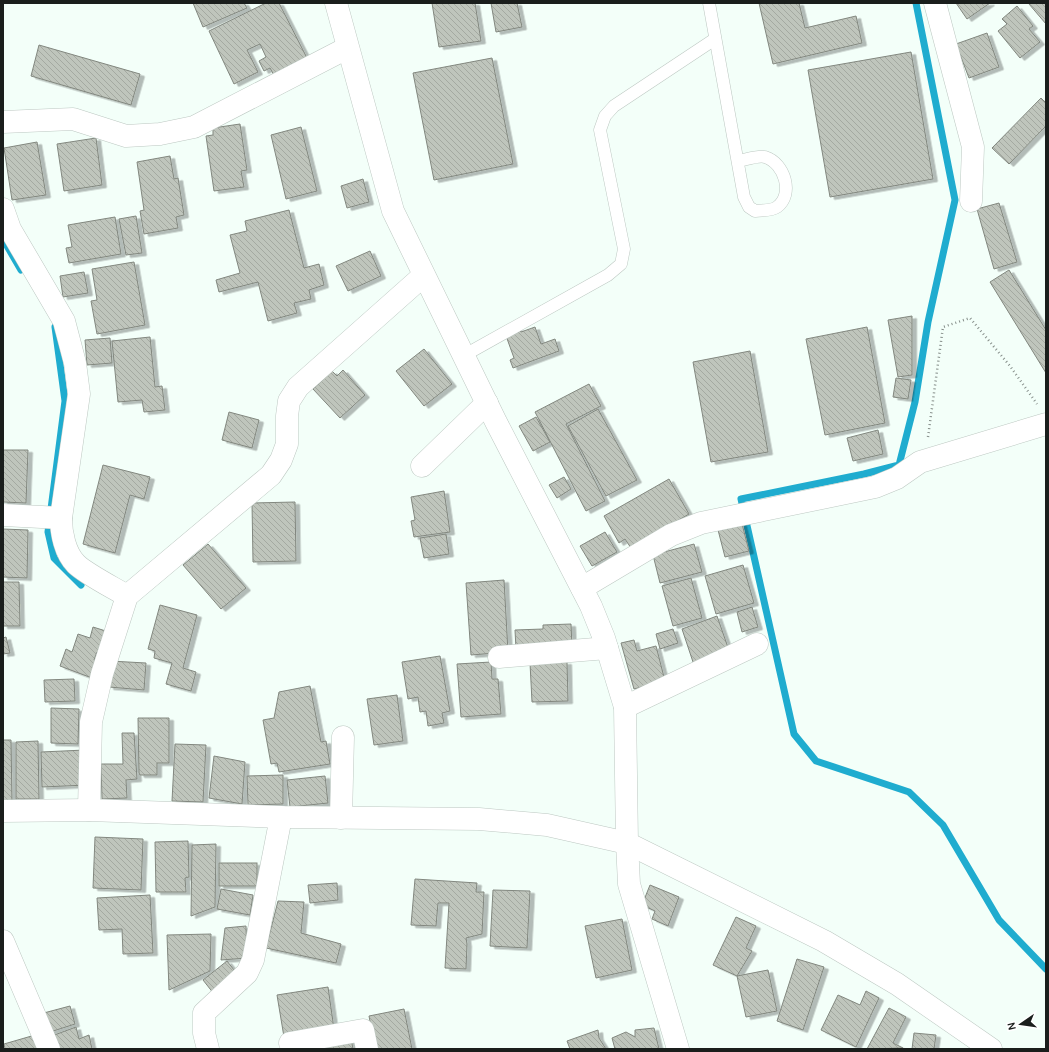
<svg xmlns="http://www.w3.org/2000/svg" width="1049" height="1052" font-family="Karla,sans-serif">
  <defs>
    <pattern id="building-back-hatch" width="6" height="6" patternUnits="userSpaceOnUse"><rect width="6" height="6" fill="#bfc5bc"/><path d="M-1 5l2 2M0 0l6 6M5-1l2 2" fill="none" stroke="#a4a9a1"/></pattern>
    <filter id="shadow"><feDropShadow dx="4.5" dy="2.5" stdDeviation="0" flood-color="#0004"/></filter>
  </defs>
  <rect width="100%" height="100%" fill="#f3fff9"/>
  <g fill="none" stroke-linecap="round" stroke-linejoin="round">
    <g stroke="#1faccf" stroke-width="7">
      <path d="M916 3 955 200 928 322 915 402 899 465 864 474 741 499 794 734 816 761 909 792 943 825 999 920 1046 969"/>
      <path d="M3 239 21 270"/>
      <path d="M55 327 65 401 48 532 54 558 81 585"/>
    </g>
  </g>
  <g fill="url(#building-back-hatch)" stroke="#82877f" filter="url(#shadow)">
    <path d="M193 3H244L247 8 203 27Z"/>
    <path d="M266 3H279L309 62 276 79 270 68 264 71 259 61 266 57 260 44 247 50 258 72 234 84 209 31Z"/>
    <path d="M432 3H475L481 41 439 47Z"/>
    <path d="M491 3H517L522 27 496 32Z"/>
    <path d="M759 3H799L805 28 856 16 862 43 773 64Z"/>
    <path d="M956 3H990L967 19Z"/>
    <path d="M1030 3H1046V24L1029 4Z"/>
    <path d="M1017 6 1033 26 1029 29 1040 42 1020 58 998 31 1007 24 1002 19Z"/>
    <path d="M987 33 999 67 969 78 956 44Z"/>
    <path d="M39 45 140 74 131 105 31 76Z"/>
    <path d="M911 52 933 179 830 197 808 70Z"/>
    <path d="M492 58 513 164 434 180 413 73Z"/>
    <path d="M1041 98 1046 103V126L1009 164 992 148Z"/>
    <path d="M240 124 247 170 241 171 244 187 214 191 206 136 213 135V128Z"/>
    <path d="M301 127 317 191 286 199 271 135Z"/>
    <path d="M96 138 102 185 64 191 57 144Z"/>
    <path d="M37 142 46 195 12 200 4 148Z"/>
    <path d="M170 156 174 179 178 178 184 215 176 217 178 228 144 234 140 211 144 210 137 162Z"/>
    <path d="M363 179 369 202 347 208 341 186Z"/>
    <path d="M999 203 1017 262 994 269 977 209Z"/>
    <path d="M289 210 304 268 319 264 324 285 309 290 311 299 294 303 297 313 268 321 258 282 219 292 216 280 240 273 230 235 247 231 245 221Z"/>
    <path d="M136 216 142 253 126 255 119 219Z"/>
    <path d="M115 217 121 254 69 263 66 248 72 247 68 225Z"/>
    <path d="M370 251 381 276 348 291 336 266Z"/>
    <path d="M134 262 145 325 97 334 91 301 97 300 92 269Z"/>
    <path d="M1009 270 1046 330V373L990 282Z"/>
    <path d="M84 272 88 293 63 297 60 276Z"/>
    <path d="M912 316V375L898 377 888 320Z"/>
    <path d="M535 327 541 344 555 339 559 351 513 368 510 360 514 358 505 333 518 328 521 332Z"/>
    <path d="M867 327 885 423 825 435 806 339Z"/>
    <path d="M150 337 155 387 162 386 165 410 144 412 142 400 118 402 112 341Z"/>
    <path d="M110 338 112 363 87 365 85 340Z"/>
    <path d="M424 349 452 384 424 406 396 371Z"/>
    <path d="M750 351 768 452 711 462 693 362Z"/>
    <path d="M343 370 365 395 340 418 313 389 332 371 337 376Z"/>
    <path d="M896 378 911 380 908 399 893 397Z"/>
    <path d="M589 384 601 406 566 424 605 501 586 511 535 412Z"/>
    <path d="M598 409 637 480 606 496 568 426Z"/>
    <path d="M229 412 259 420 252 448 222 440Z"/>
    <path d="M536 417 550 442 533 451 519 426Z"/>
    <path d="M878 430 883 454 853 461 847 438Z"/>
    <path d="M3 450H28L26 503 3 502Z"/>
    <path d="M103 465 150 477 144 499 130 495 115 553 83 544Z"/>
    <path d="M564 477 571 489 557 498 549 485Z"/>
    <path d="M669 479 689 514 631 548 625 539 619 543 604 516Z"/>
    <path d="M444 491 450 532 414 537 411 521 415 520 411 497Z"/>
    <path d="M295 502 296 561 253 562 252 503Z"/>
    <path d="M741 520 749 551 725 557 717 526Z"/>
    <path d="M3 529 28 530 27 578 3 577Z"/>
    <path d="M605 532 617 552 592 566 580 546Z"/>
    <path d="M446 534 449 554 424 558 420 538Z"/>
    <path d="M208 544 246 588 221 609 183 565Z"/>
    <path d="M694 544 702 572 660 583 653 555Z"/>
    <path d="M743 565 754 603 716 614 705 576Z"/>
    <path d="M691 578 702 618 673 626 662 586Z"/>
    <path d="M504 580 508 652 471 655 466 583Z"/>
    <path d="M3 582H19L20 626H3Z"/>
    <path d="M160 605 197 615 183 668 196 672 191 691 166 684 172 663 154 658 155 651 148 649Z"/>
    <path d="M752 607 758 627 742 632 737 612Z"/>
    <path d="M717 616 732 659 696 671 682 629Z"/>
    <path d="M571 624 572 647 516 649 515 630 543 629V625Z"/>
    <path d="M93 627 109 632 101 654 97 652 94 660 98 661 92 678 60 666 66 649 72 652 78 634 90 638Z"/>
    <path d="M673 629 678 643 660 649 656 634Z"/>
    <path d="M6 637 10 653 3 654V638Z"/>
    <path d="M634 640 637 651 656 646 665 681 634 689 621 643Z"/>
    <path d="M440 656 450 711 442 713 444 723 428 726 426 711 420 712 418 697 408 699 402 662Z"/>
    <path d="M110 661 146 663 144 690 109 687Z"/>
    <path d="M491 662 492 679H498L501 714 461 717 457 664Z"/>
    <path d="M567 662 568 701 532 702 530 663Z"/>
    <path d="M74 679 75 701 45 702 44 680Z"/>
    <path d="M310 686 321 742 326 741 330 764 279 772 277 763 271 764 263 720 274 718 279 692Z"/>
    <path d="M397 695 403 741 374 745 367 699Z"/>
    <path d="M51 708 79 709 78 744 51 743Z"/>
    <path d="M138 718H169V763H157V775H140L139 773Z"/>
    <path d="M122 733H134L137 779 126 780 127 798 102 799 101 764H123Z"/>
    <path d="M3 740H11L12 802H3Z"/>
    <path d="M38 741 39 799H16V742Z"/>
    <path d="M175 744 206 745 203 802 172 801Z"/>
    <path d="M85 750 87 785 42 787 41 752Z"/>
    <path d="M214 756 245 762 242 804 209 798Z"/>
    <path d="M283 775V804L248 805 247 776Z"/>
    <path d="M325 776 328 803 290 807 287 780Z"/>
    <path d="M95 837 143 839 141 890 93 888Z"/>
    <path d="M188 841 189 877 185 878 186 892H156L155 842Z"/>
    <path d="M216 844 215 907 191 916 192 845Z"/>
    <rect x="219" y="863" width="38" height="23"/>
    <path d="M415 879 477 883 476 892H484L482 934 466 938 467 944 466 969 445 968 449 903H438L436 926 411 925Z"/>
    <path d="M337 883 338 900 310 903 308 885Z"/>
    <path d="M650 885 679 897 668 926 652 919 655 911 642 905Z"/>
    <path d="M221 889 253 895 250 915 217 909Z"/>
    <path d="M493 890 530 891 527 948 490 946Z"/>
    <path d="M150 895 153 953 123 954 122 929 99 930 97 898Z"/>
    <path d="M278 901 304 902 301 933 341 944 336 963 266 948Z"/>
    <path d="M736 917 756 926 746 948 752 951 737 976 713 965Z"/>
    <path d="M622 919 632 970 596 978 585 926Z"/>
    <path d="M246 926 247 958 221 960 225 928Z"/>
    <path d="M211 934 210 971 169 990 167 935Z"/>
    <path d="M797 959 824 967 803 1030 777 1021Z"/>
    <path d="M227 961 238 975 214 994 203 980Z"/>
    <path d="M768 970 777 1011 746 1017 737 976Z"/>
    <path d="M328 987 334 1029 284 1037 277 995Z"/>
    <path d="M866 991 879 998 856 1047 821 1030 838 995 860 1005Z"/>
    <path d="M70 1006 75 1024 47 1033 40 1014Z"/>
    <path d="M889 1008 906 1017 893 1043 903 1048 867 1049Z"/>
    <path d="M404 1009 412 1049H375L369 1016Z"/>
    <path d="M76 1027 79 1039 89 1035 92 1049H54L49 1037Z"/>
    <path d="M654 1028 659 1049H615L612 1038 626 1032 635 1037V1030Z"/>
    <path d="M598 1030 599 1038 606 1049H570L567 1041Z"/>
    <path d="M914 1033 936 1035 934 1049H912Z"/>
    <path d="M35 1035 39 1049H5L4 1044Z"/>
    <path d="M351 1038 353 1049H326L325 1044Z"/>
  </g>
  <g fill="none" stroke-linecap="round" stroke-linejoin="round">
    <defs>
      <g id="service">
        <path d="M709 3 744 197 749 207 755 211C762 210 772 211 777 207 794 195 785 163 765 157 758 155 745 160 738 161"/>
        <path d="M463 356 608 275 621 264 624 249 600 130 605 116 614 106 715 39"/>
      </g>
      <g id="minor">
        <path d="M336 3 393 211 496 422 591 606 604 638 625 707 627 843 629 884 678 1049"/>
        <path d="M935 3 973 147 971 201"/>
        <path d="M3 122 73 119 126 136 160 134 194 127 347 48"/>
        <path d="M3 209 10 229 64 321 75 363 79 394 61 518C61 533 65 553 76 564 86 574 114 588 127 596"/>
        <path d="M422 466 487 403"/>
        <path d="M3 515 61 518"/>
        <path d="M582 588 671 535 701 523 875 487 897 478 920 462 1046 424"/>
        <path d="M499 657 607 648"/>
        <path d="M625 707 757 644"/>
        <path d="M89 810 91 722 102 674 127 596 271 475 281 460 287 444V416L289 401 298 387 423 276"/>
        <path d="M3 811 89 810 281 817 479 819 547 825 627 843 824 941 897 984 991 1049"/>
        <path d="M341 818 343 737"/>
        <path d="M3 941 49 1049"/>
        <path d="M290 1043 363 1030 367 1049"/>
        <path d="M208 1049 204 1033V1013L247 973 253 960 281 817"/>
      </g>
    </defs>
    <use href="#service" stroke="#bdc8c2" stroke-width="13"/>
    <use href="#minor" stroke="#bdc8c2" stroke-width="23"/>
    <path stroke="#868e8a" stroke-width="2.5" stroke-dasharray="1 3" stroke-linecap="butt" d="M928 437 943 327 970 318 1010 366 1037 404"/>
    <use href="#service" stroke="#fff" stroke-width="12"/>
    <use href="#minor" stroke="#fff" stroke-width="22"/>
  </g>
  <rect width="1049" height="1052" fill="none" stroke="#1a1e1c" stroke-width="8"/>
  <g transform="translate(1021 1024) rotate(257)" stroke="#ffffff" stroke-width="3" paint-order="stroke">
  <path d="M0-3L7 15L0 10L-7 15Z" fill="#1a1e1c"/>
  <text y="-6" font-size="11" font-weight="bold" text-anchor="middle" fill="#1a1e1c">N</text>
  </g>
</svg>
